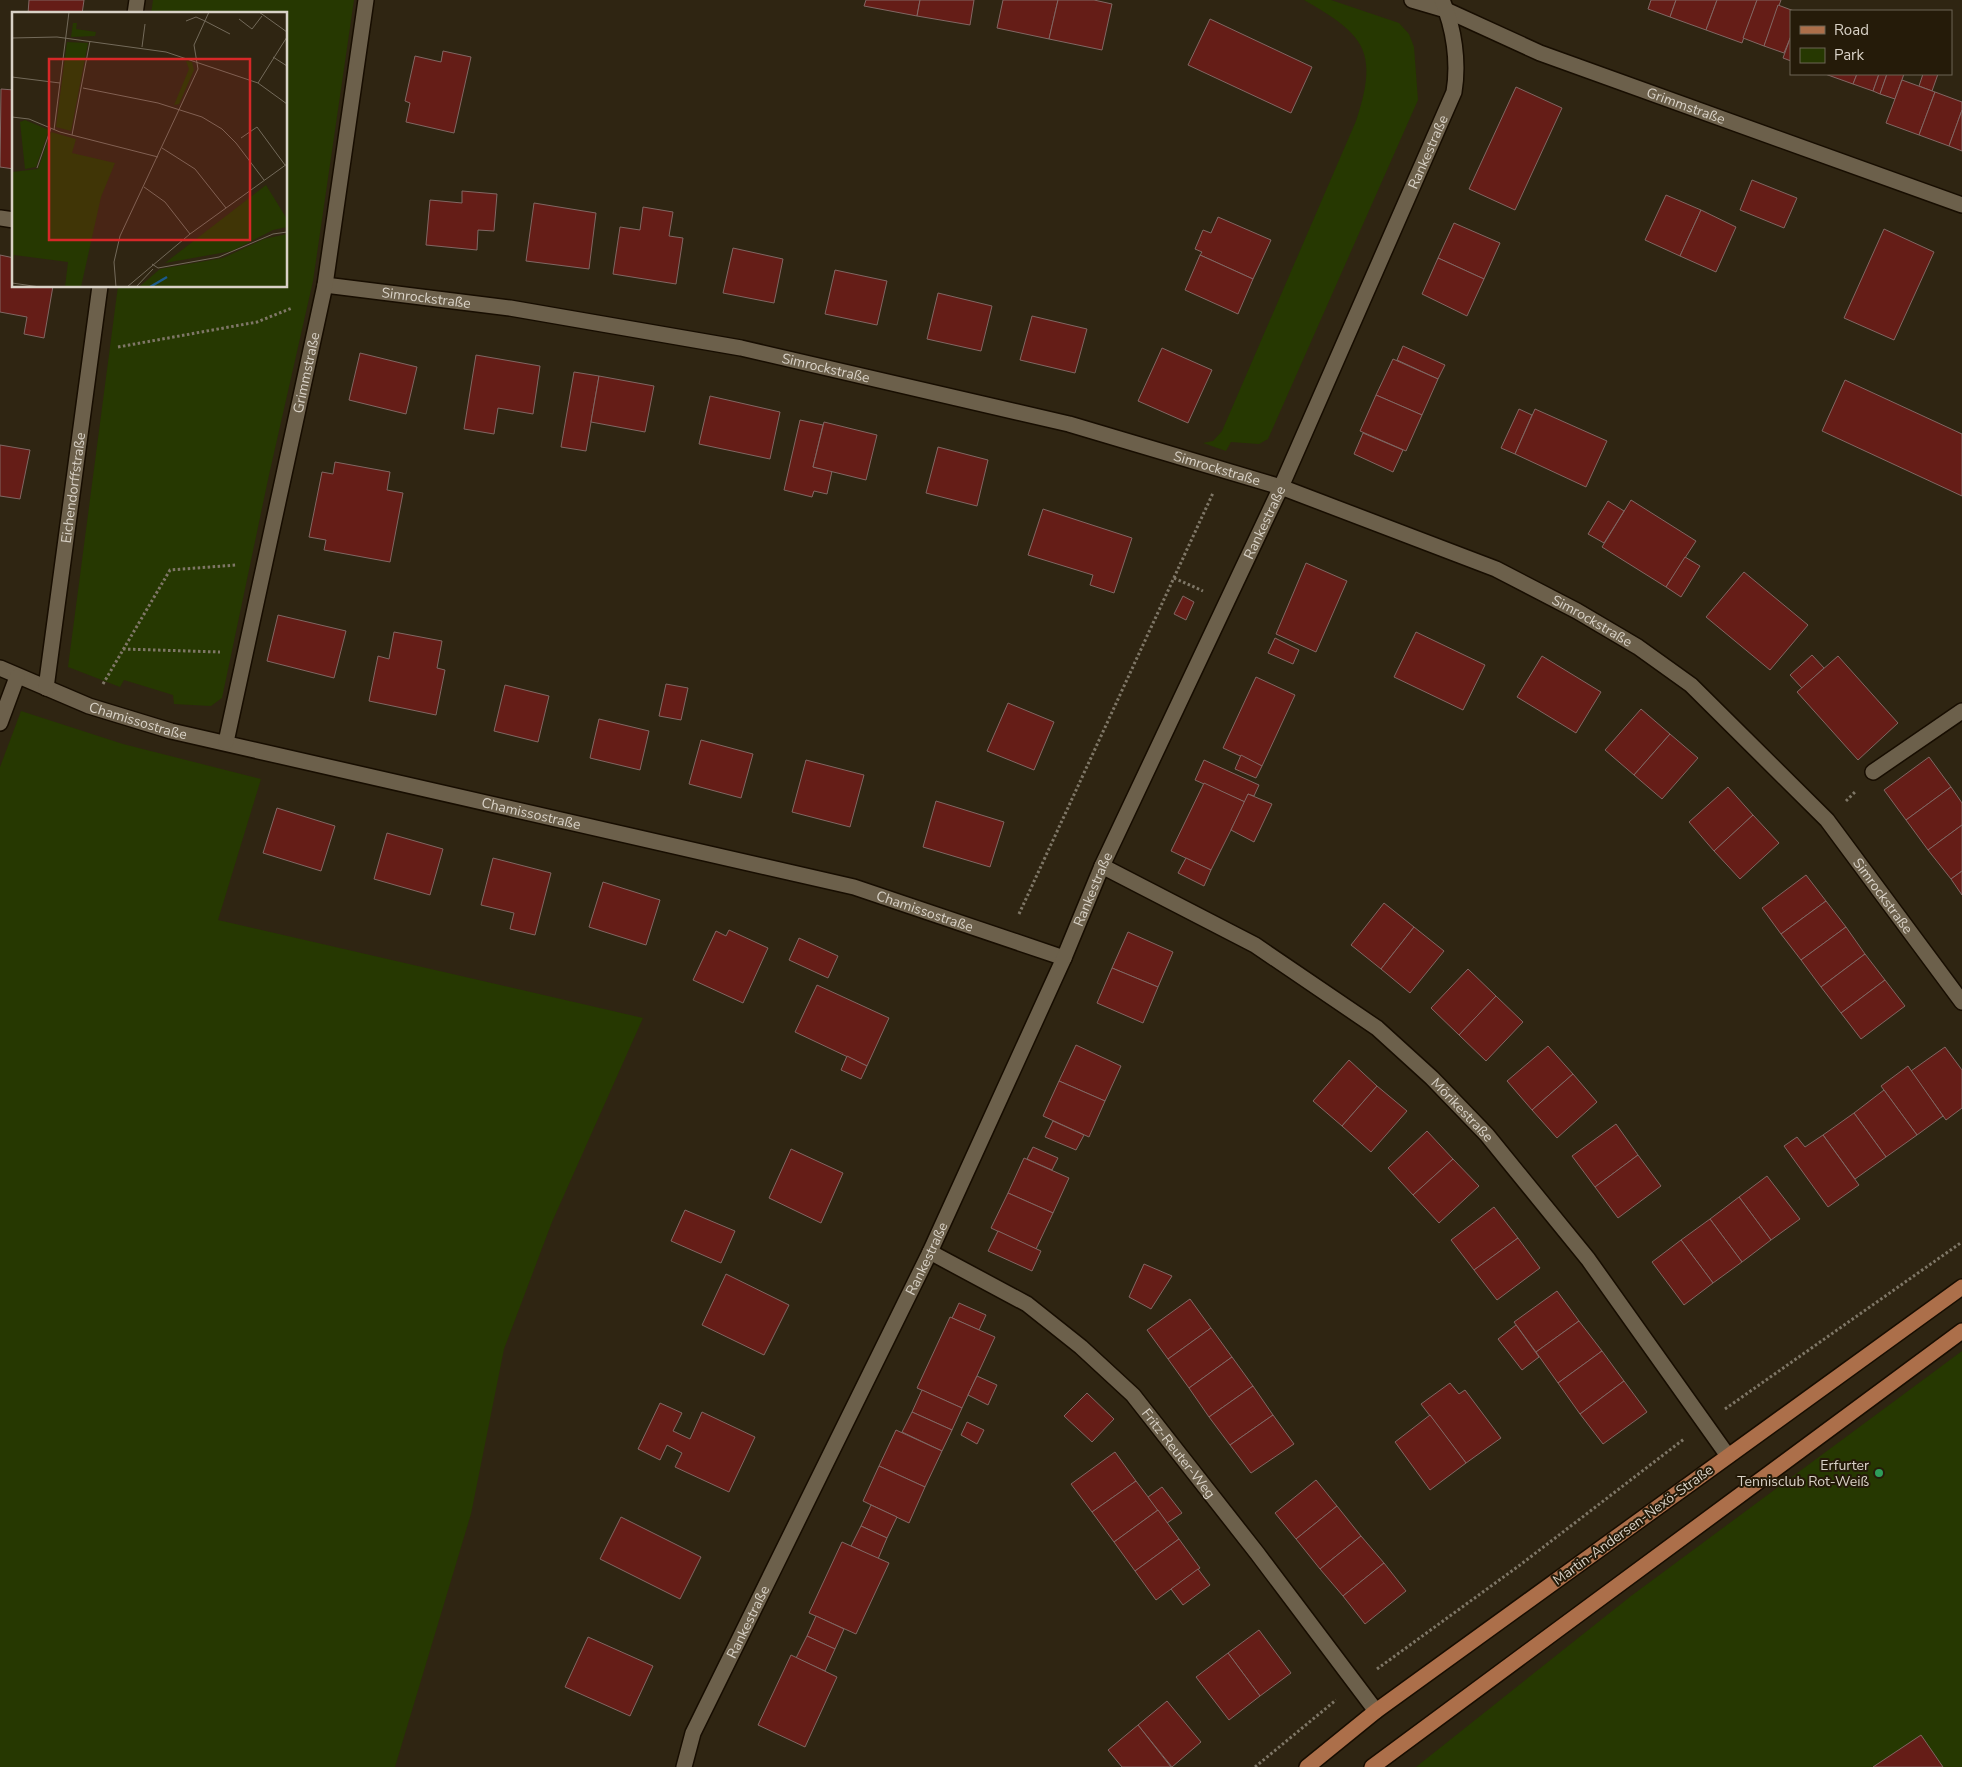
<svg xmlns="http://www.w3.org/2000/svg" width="1962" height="1767" font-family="'Nunito Sans',sans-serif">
  <rect width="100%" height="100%" fill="#2f2512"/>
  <g fill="#263801">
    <path d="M153 0H354L313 281 269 475 222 698 211 706 174 704 173 695 124 680 120 687 68 667 118 286H286V14H151Z"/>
    <path d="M1304 0H1331L1399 23 1409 34 1414 47 1418 100 1268 439 1259 444 1231 442 1226 451 1203 443 1213 441 1222 431 1356 121C1379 51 1365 35 1304 0Z"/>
    <path d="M21 711 123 744 261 779 218 920 643 1018 552 1222 504 1349 471 1514 395 1767H0V767Z"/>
    <path d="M1962 1351V1767H1416L1631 1596Z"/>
  </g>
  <g fill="#651d17" stroke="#816763">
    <path d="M29 0H84L82 14H28Z"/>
    <path d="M866 0H920L917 16 864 6Z"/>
    <path d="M920 0H974L970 25 917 16Z"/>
    <path d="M1003 0H1058L1049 39 997 28Z"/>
    <path d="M1058 0H1094L1112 4 1102 50 1049 39Z"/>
    <path d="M1651 0H1676L1670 17 1648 9Z"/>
    <path d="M1676 0H1717L1706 30 1670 17Z"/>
    <path d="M1717 0H1757L1742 43 1706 30Z"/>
    <path d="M1757 0H1781L1764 46 1743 38Z"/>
    <path d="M1778 5 1794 11H1791V36L1784 53 1764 46Z"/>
    <path d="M1210 19 1312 67 1291 113 1188 65Z"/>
    <path d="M1791 36V61L1783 58Z"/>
    <path d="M443 51 471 57 454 133 406 122 410 103 405 101 415 56 441 62Z"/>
    <path d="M1825 74H1857L1853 84Z"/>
    <path d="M1857 74H1879L1873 91 1853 84Z"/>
    <path d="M1879 74H1887L1880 94 1873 91Z"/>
    <path d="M1887 74H1904L1895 99 1880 94Z"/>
    <path d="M1923 74H1938L1932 91 1919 86Z"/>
    <path d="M1902 80 1935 92 1919 135 1886 123Z"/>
    <path d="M1516 87 1562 108 1515 210 1469 189Z"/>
    <path d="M1 89 14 90V169L0 167Z"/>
    <path d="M1935 92 1962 102V110L1949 146 1919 135Z"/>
    <path d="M1962 110V151L1949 146Z"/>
    <path d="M1752 180 1797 198 1784 228 1740 210Z"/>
    <path d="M462 191 497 194 494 231 478 230 477 250 426 245 430 200 462 203Z"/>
    <path d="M1666 195 1701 210 1680 256 1645 240Z"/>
    <path d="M534 203 596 213 589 269 526 261Z"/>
    <path d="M643 207 673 212 669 236 683 238 676 284 613 274 620 227 640 230Z"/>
    <path d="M1701 210 1736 227 1716 272 1680 256Z"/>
    <path d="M1218 217 1271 240 1253 279 1200 255 1202 252 1195 249 1203 230 1211 233Z"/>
    <path d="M1454 223 1500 243 1484 279 1438 258Z"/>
    <path d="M1884 229 1934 252 1894 340 1844 318Z"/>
    <path d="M733 248 783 259 774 303 723 293Z"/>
    <path d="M0 255 14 258V286H53L44 338 24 334 27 317 0 312Z"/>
    <path d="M1200 255 1253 279 1238 314 1185 290Z"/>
    <path d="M1438 258 1484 279 1467 316 1422 294Z"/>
    <path d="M835 270 887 281 877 325 825 314Z"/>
    <path d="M938 293 992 306 981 351 927 339Z"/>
    <path d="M1032 316 1087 329 1075 373 1020 360Z"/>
    <path d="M1403 346 1445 365 1438 379 1397 360Z"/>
    <path d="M1162 348 1212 370 1188 423 1138 401Z"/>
    <path d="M360 353 417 367 406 414 349 400Z"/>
    <path d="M476 355 540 366 533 414 498 408 494 434 464 429Z"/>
    <path d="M1393 359 1438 379 1422 415 1376 395Z"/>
    <path d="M574 372 599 376 586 451 561 447Z"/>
    <path d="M599 376 654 386 645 432 591 422Z"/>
    <path d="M1845 380 1962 434V496L1822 431Z"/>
    <path d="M1376 395 1422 415 1406 451 1360 431Z"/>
    <path d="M710 396 780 412 770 459 699 444Z"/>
    <path d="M1519 409 1532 415 1515 454 1501 448Z"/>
    <path d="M1535 409 1607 441 1586 487 1515 454Z"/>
    <path d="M800 420 823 425 813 467 832 471 827 494 814 491 812 497 784 490Z"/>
    <path d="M824 422 877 435 866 480 813 467Z"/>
    <path d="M1363 433 1403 450 1393 472 1354 454Z"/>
    <path d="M0 445 30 450 20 499 0 496Z"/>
    <path d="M938 447 988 460 977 506 926 493Z"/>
    <path d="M335 462 390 472 387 490 403 493 390 562 324 550 326 540 309 537 322 472 333 474Z"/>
    <path d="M1631 500 1696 541 1666 587 1602 547Z"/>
    <path d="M1608 501 1624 511 1604 543 1588 534Z"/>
    <path d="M1043 509 1132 538 1114 593 1090 585 1093 575 1028 555Z"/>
    <path d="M1685 557 1700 566 1681 597 1666 587Z"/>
    <path d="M1306 563 1347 581 1316 652 1276 634Z"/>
    <path d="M1744 572 1808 625 1770 670 1706 617Z"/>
    <path d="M1183 596 1194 602 1186 620 1174 614Z"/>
    <path d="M278 615 346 631 334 678 267 661Z"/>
    <path d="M394 632 442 641 437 668 445 670 436 715 369 701 378 656 389 659Z"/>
    <path d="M1416 632 1485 665 1463 710 1394 677Z"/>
    <path d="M1275 638 1299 650 1293 664 1268 653Z"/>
    <path d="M1812 655 1824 668 1802 688 1790 675Z"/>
    <path d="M1542 656 1601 692 1576 733 1517 697Z"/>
    <path d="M1838 656 1898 723 1858 760 1797 692Z"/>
    <path d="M1256 677 1295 695 1262 766 1223 748Z"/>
    <path d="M666 684 688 688 681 720 659 716Z"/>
    <path d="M505 685 549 696 538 742 494 731Z"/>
    <path d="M1008 703 1054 722 1034 770 987 751Z"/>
    <path d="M1641 709 1670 734 1634 775 1605 750Z"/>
    <path d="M599 719 649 731 640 770 590 758Z"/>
    <path d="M1670 734 1698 758 1662 799 1634 775Z"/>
    <path d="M701 740 753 754 741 798 689 784Z"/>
    <path d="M1241 755 1262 766 1256 778 1235 769Z"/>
    <path d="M1929 757 1951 787 1906 820 1884 790Z"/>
    <path d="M806 760 864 775 850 827 792 812Z"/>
    <path d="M1204 760 1259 785 1254 796 1248 794 1245 802 1195 780Z"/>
    <path d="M1204 783 1245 802 1211 870 1171 851Z"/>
    <path d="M1728 787 1753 815 1714 851 1689 822Z"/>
    <path d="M1951 787 1962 803V825L1928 850 1906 820Z"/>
    <path d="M1248 794 1272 804 1254 842 1231 830Z"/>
    <path d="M936 801 1004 822 990 867 923 847Z"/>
    <path d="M277 808 335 826 321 871 263 853Z"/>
    <path d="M1753 815 1779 843 1740 879 1714 851Z"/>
    <path d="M1962 825V871L1951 879 1928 850Z"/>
    <path d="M387 833 443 849 430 895 374 879Z"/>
    <path d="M493 858 551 873 535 935 510 929 514 913 481 905Z"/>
    <path d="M1186 858 1211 870 1204 886 1178 873Z"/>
    <path d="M1962 871V895L1951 879Z"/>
    <path d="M1806 875 1826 901 1781 934 1762 908Z"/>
    <path d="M603 882 660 900 646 945 589 927Z"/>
    <path d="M1826 901 1846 927 1801 960 1781 934Z"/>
    <path d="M1384 903 1414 927 1381 969 1351 945Z"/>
    <path d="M1414 927 1444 951 1410 993 1381 969Z"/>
    <path d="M1846 927 1865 954 1821 987 1801 960Z"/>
    <path d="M729 930 768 948 743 1003 693 980 716 931 726 936Z"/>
    <path d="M1128 932 1173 952 1158 987 1112 968Z"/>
    <path d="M799 938 838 956 828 978 789 960Z"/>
    <path d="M1865 954 1885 980 1841 1013 1821 987Z"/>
    <path d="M1112 968 1158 987 1143 1023 1097 1003Z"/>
    <path d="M1468 969 1496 996 1459 1035 1431 1008Z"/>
    <path d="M1885 980 1905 1006 1861 1039 1841 1013Z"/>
    <path d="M817 985 889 1018 867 1066 795 1032Z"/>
    <path d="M1496 996 1523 1022 1486 1061 1459 1035Z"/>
    <path d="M1076 1045 1121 1066 1105 1101 1059 1081Z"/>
    <path d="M1548 1046 1573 1074 1532 1110 1507 1081Z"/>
    <path d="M1945 1047 1962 1070V1108L1946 1120 1911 1071Z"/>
    <path d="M847 1056 867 1066 861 1079 841 1070Z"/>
    <path d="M1349 1060 1377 1086 1342 1126 1313 1101Z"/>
    <path d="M1908 1066 1943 1116 1917 1135 1881 1086Z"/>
    <path d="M1573 1074 1597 1102 1557 1138 1532 1110Z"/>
    <path d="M1059 1081 1105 1101 1089 1137 1043 1116Z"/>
    <path d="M1377 1086 1407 1111 1371 1152 1342 1126Z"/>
    <path d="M1884 1090 1917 1135 1886 1157 1854 1113Z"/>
    <path d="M1854 1113 1886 1157 1855 1179 1823 1135Z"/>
    <path d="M1053 1121 1084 1135 1076 1150 1045 1137Z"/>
    <path d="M1616 1124 1638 1155 1595 1187 1572 1156Z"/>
    <path d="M1427 1131 1453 1159 1413 1195 1388 1168Z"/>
    <path d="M1823 1135 1859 1185 1828 1207 1784 1146 1797 1137 1805 1147Z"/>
    <path d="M1033 1147 1058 1158 1052 1170 1027 1159Z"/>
    <path d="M791 1149 843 1173 821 1223 769 1198Z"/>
    <path d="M1638 1155 1661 1186 1618 1218 1595 1187Z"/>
    <path d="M1024 1158 1069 1178 1053 1213 1008 1193Z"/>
    <path d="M1453 1159 1479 1186 1439 1223 1413 1195Z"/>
    <path d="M1767 1176 1800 1219 1771 1240 1739 1197Z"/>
    <path d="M1008 1193 1053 1213 1036 1249 991 1228Z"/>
    <path d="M1739 1197 1771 1240 1742 1262 1710 1219Z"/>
    <path d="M1494 1207 1518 1238 1474 1270 1451 1240Z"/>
    <path d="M685 1210 735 1231 721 1263 671 1241Z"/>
    <path d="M1710 1219 1742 1262 1713 1283 1681 1240Z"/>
    <path d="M998 1231 1041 1251 1032 1271 988 1251Z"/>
    <path d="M1518 1238 1540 1268 1497 1300 1474 1270Z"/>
    <path d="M1681 1240 1713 1283 1684 1305 1652 1262Z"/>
    <path d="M1144 1264 1172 1276 1151 1309 1129 1297Z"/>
    <path d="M726 1274 789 1305 764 1355 702 1325Z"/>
    <path d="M1557 1291 1579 1321 1536 1352 1514 1322Z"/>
    <path d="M1190 1299 1211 1328 1168 1359 1147 1330Z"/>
    <path d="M959 1303 986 1315 979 1330 952 1318Z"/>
    <path d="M950 1317 995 1337 962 1408 917 1388Z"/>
    <path d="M1579 1321 1602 1351 1558 1383 1536 1352Z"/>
    <path d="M1516 1325 1539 1357 1522 1370 1498 1339Z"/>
    <path d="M1211 1328 1232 1357 1189 1388 1168 1359Z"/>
    <path d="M1602 1351 1624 1381 1580 1414 1558 1383Z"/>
    <path d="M1232 1357 1253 1386 1209 1417 1189 1388Z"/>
    <path d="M977 1376 997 1385 988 1405 968 1395Z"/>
    <path d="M1624 1381 1647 1412 1603 1444 1580 1414Z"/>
    <path d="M1450 1383 1459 1394 1465 1390 1501 1438 1466 1463 1421 1404Z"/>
    <path d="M1253 1386 1273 1415 1230 1445 1209 1417Z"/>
    <path d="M922 1390 962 1408 952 1430 912 1412Z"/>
    <path d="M1087 1393 1114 1419 1092 1442 1064 1416Z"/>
    <path d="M660 1403 682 1413 673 1431 690 1439 702 1412 755 1437 729 1492 675 1467 682 1453 667 1445 660 1460 638 1449Z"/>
    <path d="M912 1412 952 1430 942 1451 902 1432Z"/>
    <path d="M1273 1415 1294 1444 1251 1473 1230 1445Z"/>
    <path d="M1430 1415 1466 1463 1430 1490 1395 1442Z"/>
    <path d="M967 1422 984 1430 977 1444 961 1435Z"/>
    <path d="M896 1430 942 1451 925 1487 879 1466Z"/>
    <path d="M1115 1452 1136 1481 1092 1512 1071 1484Z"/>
    <path d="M879 1466 925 1487 909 1523 863 1501Z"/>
    <path d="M1316 1480 1337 1506 1296 1539 1275 1513Z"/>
    <path d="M1136 1481 1158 1510 1114 1542 1092 1512Z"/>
    <path d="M1162 1487 1182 1513 1167 1523 1148 1497Z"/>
    <path d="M871 1505 897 1517 887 1538 861 1526Z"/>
    <path d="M1337 1506 1361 1536 1320 1569 1296 1539Z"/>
    <path d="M1158 1510 1179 1539 1135 1571 1114 1542Z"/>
    <path d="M621 1517 701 1557 680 1599 600 1559Z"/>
    <path d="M861 1526 887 1538 878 1559 851 1546Z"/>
    <path d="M1361 1536 1384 1563 1343 1596 1320 1569Z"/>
    <path d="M1179 1539 1200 1568 1156 1600 1135 1571Z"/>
    <path d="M842 1542 889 1563 856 1634 809 1613Z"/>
    <path d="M1384 1563 1406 1591 1365 1624 1343 1596Z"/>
    <path d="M1198 1569 1210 1585 1183 1605 1171 1589Z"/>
    <path d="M816 1616 844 1629 835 1649 807 1636Z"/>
    <path d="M1259 1630 1291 1673 1260 1696 1228 1653Z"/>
    <path d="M807 1636 835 1649 825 1671 796 1658Z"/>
    <path d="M588 1637 653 1666 630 1716 565 1687Z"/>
    <path d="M1228 1653 1260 1696 1229 1720 1196 1677Z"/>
    <path d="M791 1655 837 1677 805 1747 758 1725Z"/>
    <path d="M1167 1701 1201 1742 1172 1767 1138 1725Z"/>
    <path d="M1138 1725 1171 1767H1122L1108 1750Z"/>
    <path d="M1921 1735 1943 1767H1873Z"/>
  </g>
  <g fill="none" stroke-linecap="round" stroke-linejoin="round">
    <defs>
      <g id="minor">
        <path id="s1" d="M1412 0 1446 10 1540 53 1962 205"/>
        <path d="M135 14 137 0"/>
        <path d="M0 218 14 220"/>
        <path id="s2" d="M325 285 510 308 741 348 1069 424 1281 487 1496 569 1577 611 1638 647 1691 685 1827 820 1962 1002"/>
        <path id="s3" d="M0 668 89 706 171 731 854 887 1064 958"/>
        <path id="s4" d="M46 688 100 286"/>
        <path d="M0 723 17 677"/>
        <path id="s5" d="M226 742 325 285 366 0"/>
        <path d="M1873 772 1962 711"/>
        <path id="s6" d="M1102 866 1255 945 1377 1028 1432 1078 1487 1135 1588 1259 1728 1456"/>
        <path id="s7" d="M930 1252 1027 1304 1081 1347 1133 1395 1257 1553 1376 1711"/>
        <path id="s8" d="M684 1767 693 1733 930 1252 1064 958 1102 866 1281 487 1454 92C1459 62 1454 28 1442 0"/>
      </g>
      <g id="major">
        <path d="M1307 1767 1376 1711 1962 1287"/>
        <path d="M1372 1767 1962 1331"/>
      </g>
    </defs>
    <use href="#minor" stroke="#170d00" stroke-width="18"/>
    <use href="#major" stroke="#170d00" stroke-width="18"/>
    <g stroke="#7f7767" stroke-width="3" stroke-dasharray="2.5 2.5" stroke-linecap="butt">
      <path d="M118 347 257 322 292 308"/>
      <path d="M1174 578 1203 591"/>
      <path d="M123 649 220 652"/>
      <path d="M103 684 170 570 236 565"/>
      <path d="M1846 801 1856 791"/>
      <path d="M1019 914 1213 493"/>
      <path d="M1725 1409 1962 1242"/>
      <path d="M1377 1669 1520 1565 1684 1439"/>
      <path d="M1255 1767 1336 1700"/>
    </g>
    <use href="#minor" stroke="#6c604b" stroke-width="15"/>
    <use href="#major" stroke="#ac6f4a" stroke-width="15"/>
  </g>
  <circle fill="#2e9e5b" stroke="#251b09" stroke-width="2" cx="1879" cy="1473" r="5"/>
  <g text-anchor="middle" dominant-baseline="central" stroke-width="4" stroke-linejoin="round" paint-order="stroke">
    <g font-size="14" fill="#d9d2c7" stroke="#251b09">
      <text stroke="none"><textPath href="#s1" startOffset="294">Grimmstraße</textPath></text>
      <text stroke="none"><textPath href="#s8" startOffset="1779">Rankestraße</textPath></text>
      <text stroke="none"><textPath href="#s2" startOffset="102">Simrockstraße</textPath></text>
      <text stroke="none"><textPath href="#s2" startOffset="508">Simrockstraße</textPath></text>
      <text stroke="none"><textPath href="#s5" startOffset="378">Grimmstraße</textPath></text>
      <text stroke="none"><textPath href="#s2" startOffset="912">Simrockstraße</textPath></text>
      <text stroke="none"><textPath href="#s4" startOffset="202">Eichendorffstraße</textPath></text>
      <text stroke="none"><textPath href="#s8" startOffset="1374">Rankestraße</textPath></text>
      <text stroke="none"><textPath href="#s2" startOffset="1318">Simrockstraße</textPath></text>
      <text stroke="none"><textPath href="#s3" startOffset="148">Chamissostraße</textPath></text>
      <text stroke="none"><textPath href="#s3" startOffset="552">Chamissostraße</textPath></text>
      <text stroke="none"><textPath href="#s8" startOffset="969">Rankestraße</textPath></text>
      <text stroke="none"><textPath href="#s2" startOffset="1722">Simrockstraße</textPath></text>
      <text stroke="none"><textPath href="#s3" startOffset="958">Chamissostraße</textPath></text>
      <text stroke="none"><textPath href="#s6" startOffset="438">Mörikestraße</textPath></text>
      <text stroke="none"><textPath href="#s8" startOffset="564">Rankestraße</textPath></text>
      <text stroke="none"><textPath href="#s7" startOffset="324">Fritz-Reuter-Weg</textPath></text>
      <text transform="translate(1633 1525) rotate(-36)">Martin-Andersen-Nexö-Straße</text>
      <text stroke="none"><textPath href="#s8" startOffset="159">Rankestraße</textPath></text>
    </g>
    <g font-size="14" fill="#d9d2c7" stroke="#251b09" text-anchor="end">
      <text x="1869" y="1465">Erfurter<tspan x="1869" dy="16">Tennisclub Rot-Weiß</tspan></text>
    </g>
  </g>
  <g transform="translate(12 12)">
    <rect width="275" height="275" fill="#2f2512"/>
    <path d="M61 11H65L64 17 84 20 83 24 59 25ZM55 30 76 31 59 119 44 115ZM174 49 180 50 182 58 167 92 162 93 177 57ZM13 108 37 118 24 155 13 157 8 110ZM39 120 64 127 60 141 103 151 89 185 69 275H53L56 250 2 243 0 257V160L26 157ZM254 173 275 207V215L261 218 220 239 153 251ZM275 222V275H127L148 257 211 246 252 227Z" fill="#263801"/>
    <path fill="none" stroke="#1b5a8c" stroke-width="2.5" d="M138 275 155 265"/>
    <path fill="none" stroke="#736a5a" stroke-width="1" d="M247 0 275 20M227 7 240 17 250 4M174 9 184 5 193 9M193 9 218 22M0 26 45 25 154 40 246 71 275 92M130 35 133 12M261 45 275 54M0 65 48 71M246 71 275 25M71 76 146 91 190 105 210 117 224 131 252 168M0 105 17 107 48 120 146 145M42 118 57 0M60 123 78 29M229 126 245 115 273 153M150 136 183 157 214 196M25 156 39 116M132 175 153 190 178 222M140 252 146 256 207 245 261 222 275 220M0 271 28 275M104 275 102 250 108 224 186 57 182 33 197 0M115 275 178 222 275 152M124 275 141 257"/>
    <path fill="#d62828" fill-opacity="0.15" stroke="#d62828" stroke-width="2.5" d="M37 47H238V228H37Z"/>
    <rect width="275" height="275" fill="none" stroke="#d9d2c7" stroke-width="2.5"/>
  </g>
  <rect x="1790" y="10" width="162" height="65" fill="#251b09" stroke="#6d6455"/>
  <rect x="1800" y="26" width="25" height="8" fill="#ac6f4a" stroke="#6d6455"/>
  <text x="1834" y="35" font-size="15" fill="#d9d2c7">Road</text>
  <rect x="1800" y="48" width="25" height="15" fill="#263801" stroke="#6d6455"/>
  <text x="1834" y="60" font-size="15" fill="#d9d2c7">Park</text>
</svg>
